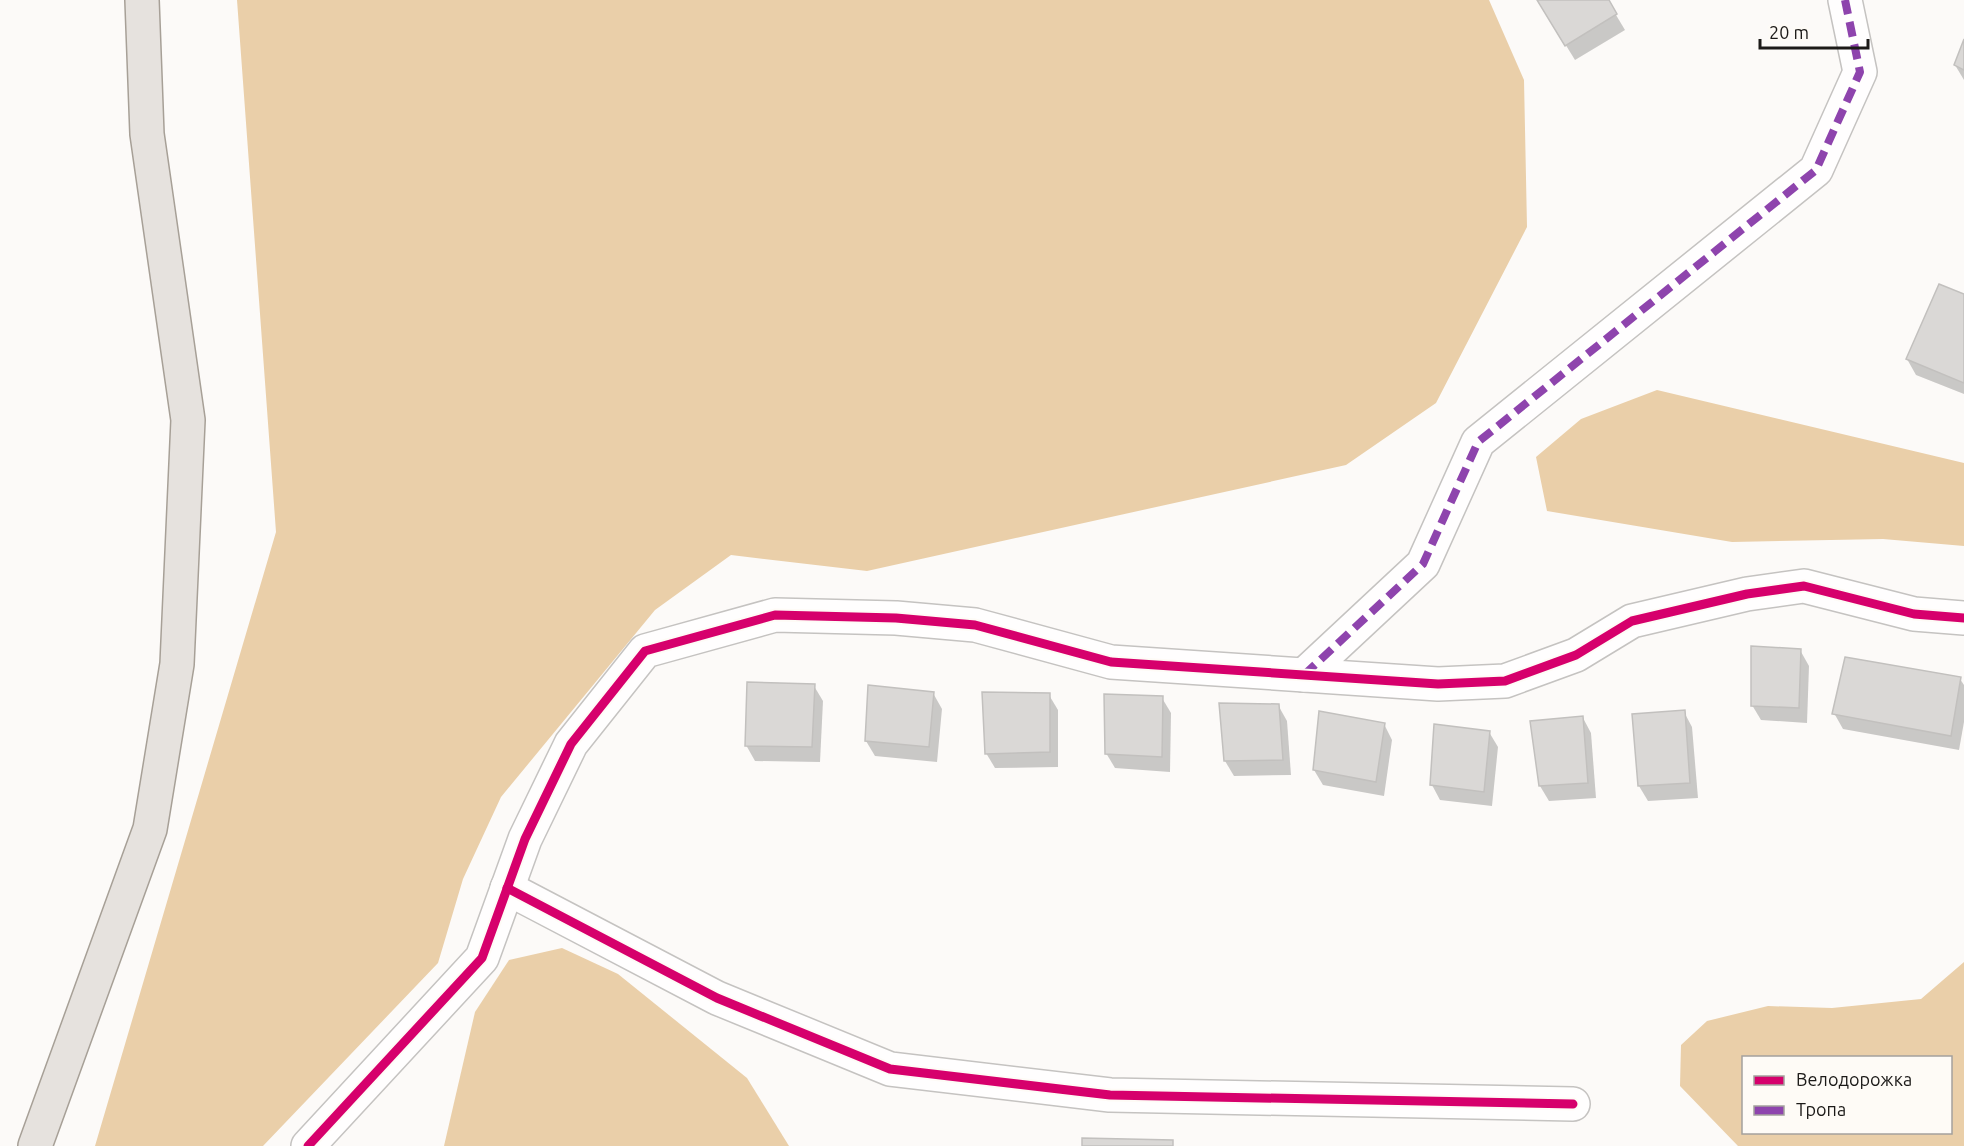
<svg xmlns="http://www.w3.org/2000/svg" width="1964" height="1146" font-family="Ubuntu,sans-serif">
  <rect width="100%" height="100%" fill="#fcfaf8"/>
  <g fill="#eacfa9" fill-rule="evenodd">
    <path d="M237 0H1489L1524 80 1527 227 1436 403 1346 465 867 571 731 555 655 610 501 797 463 879 438 963 263 1146H95L276 532Z"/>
    <path d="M1657 390 1964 463V546L1883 539 1732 542 1547 511 1536 457 1581 419Z"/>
    <path d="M562 948 618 974 747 1078 789 1146H444L475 1012 509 960Z"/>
    <path d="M1964 962V1146H1738L1680 1086 1681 1045 1707 1021 1768 1006 1832 1008 1921 999ZM1744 1058H1950V1132H1744Z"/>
  </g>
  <g fill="#0003">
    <path d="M1538 0H1607L1625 30 1575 60Z"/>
    <path d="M1964 43V80L1955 65Z"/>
    <path d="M1964 295V394L1916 375 1907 359Z"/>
    <path d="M1800 650 1809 666 1807 723 1761 720 1752 705Z"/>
    <path d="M1960 679 1964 685V722L1959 750 1843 729 1834 713Z"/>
    <path d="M814 686 823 701 820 762 755 761 746 745Z"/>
    <path d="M933 693 942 709 937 762 875 756 866 741Z"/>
    <path d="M1049 695 1058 710V767L995 768 986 753Z"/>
    <path d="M1162 698 1171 713 1170 772 1115 768 1106 753Z"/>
    <path d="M1278 705 1287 721 1291 775 1234 776 1225 761Z"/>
    <path d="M1684 712 1692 727 1698 798 1648 801 1639 786Z"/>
    <path d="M1583 718 1591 733 1596 798 1549 801 1540 786Z"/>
    <path d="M1384 724 1392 740 1384 796 1323 785 1314 770Z"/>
    <path d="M1489 732 1498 747 1492 806 1440 800 1432 785Z"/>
  </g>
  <g fill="#dad8d6" stroke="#c2c0be" stroke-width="1.5">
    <path d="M1537 0H1609L1617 14 1565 46Z"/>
    <path d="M1964 39V70L1954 65Z"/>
    <path d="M1939 284 1964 294V383L1906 359Z"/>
    <path d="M1751 646 1801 649 1799 708 1751 706Z"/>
    <path d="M1845 657 1961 677 1951 736 1832 714Z"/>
    <path d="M747 682 815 684 812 747 745 746Z"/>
    <path d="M868 685 934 692 929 747 865 741Z"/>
    <path d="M982 692 1050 693V752L985 754Z"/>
    <path d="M1104 694 1163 696 1162 757 1105 754Z"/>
    <path d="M1219 703 1279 704 1283 760 1224 761Z"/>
    <path d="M1685 710 1690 783 1638 786 1632 714Z"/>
    <path d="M1319 711 1385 723 1376 782 1313 770Z"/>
    <path d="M1583 716 1588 783 1539 786 1530 721Z"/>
    <path d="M1434 724 1490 731 1484 792 1430 785Z"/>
    <path d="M1082 1138 1173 1140V1146H1082Z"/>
  </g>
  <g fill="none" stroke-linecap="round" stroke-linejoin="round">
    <defs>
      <g id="minor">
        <path d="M1304 675 1423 564 1478 442 1816 170 1860 72 1845 0"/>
        <path d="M507 888 717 998 890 1069 1110 1095 1573 1104"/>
        <path d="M308 1146 482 958 525 839 571 744 645 651 775 615 896 618 975 625 1111 662 1438 684 1505 681 1576 655 1632 621 1747 594 1804 586 1914 614 1964 618"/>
      </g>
      <path id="major" d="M35 1146 150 829 177 664 188 420 147 134 142 0"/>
    </defs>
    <use href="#minor" stroke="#c5c3c1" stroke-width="36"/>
    <use href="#major" stroke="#a7a097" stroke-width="36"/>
    <use href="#minor" stroke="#fffefe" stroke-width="33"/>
    <use href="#major" stroke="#e6e2de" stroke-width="33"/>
    <path stroke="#8e44ad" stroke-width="8" stroke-dasharray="15 8" stroke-linecap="butt" d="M1304 675 1423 564 1478 442 1816 170 1860 72 1845 0"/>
    <defs>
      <g id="cycleway">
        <path d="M507 888 717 998 890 1069 1110 1095 1573 1104"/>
        <path d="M308 1146 482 958 525 839 571 744 645 651 775 615 896 618 975 625 1111 662 1438 684 1505 681 1576 655 1632 621 1747 594 1804 586 1914 614 1964 618"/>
      </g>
    </defs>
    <use href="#cycleway" stroke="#fefbf6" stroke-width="13"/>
    <use href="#cycleway" stroke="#d6006c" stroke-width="9"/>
  </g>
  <rect x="1742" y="1056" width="210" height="78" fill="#fefbf6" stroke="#a4a19d" stroke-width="1.5"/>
  <rect x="1754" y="1076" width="30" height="9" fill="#d6006c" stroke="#a4a19d" stroke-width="1.5"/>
  <text x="1796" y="1086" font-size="18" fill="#1c1a18">Велодорожка</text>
  <rect x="1754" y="1106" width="30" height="9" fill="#8e44ad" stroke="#a4a19d" stroke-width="1.5"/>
  <text x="1796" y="1116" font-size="18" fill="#1c1a18">Тропа</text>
  <path d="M1760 39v9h108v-9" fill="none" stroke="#1c1a18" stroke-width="3"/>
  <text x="1769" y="39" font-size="18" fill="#1c1a18" stroke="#fefbf6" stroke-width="4.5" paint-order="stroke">20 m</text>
</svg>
